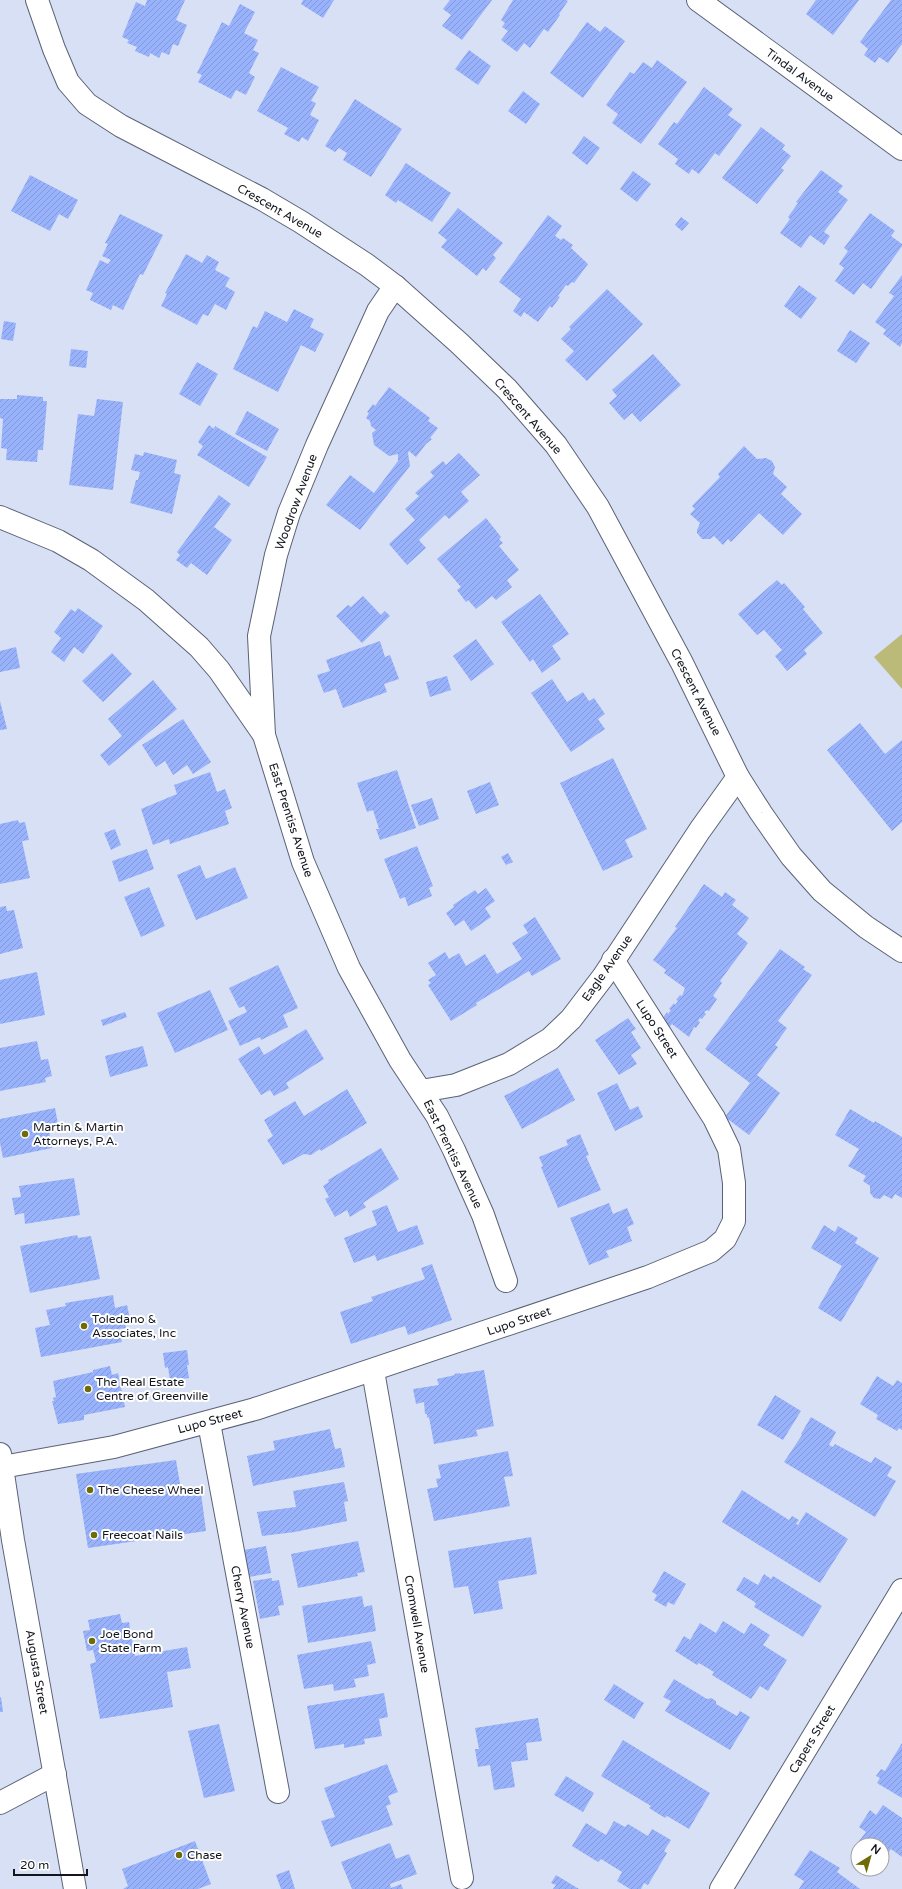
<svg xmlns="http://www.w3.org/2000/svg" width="902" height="1889" font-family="'Varela Round',sans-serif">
  <defs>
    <pattern id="building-hatch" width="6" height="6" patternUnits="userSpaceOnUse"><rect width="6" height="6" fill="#99b2fc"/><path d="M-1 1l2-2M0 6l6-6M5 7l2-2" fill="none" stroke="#8398d7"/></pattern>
  </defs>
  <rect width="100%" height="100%" fill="#d8e0f6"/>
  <path fill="#bbba79" d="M902 634V689L874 657Z"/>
  <g fill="url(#building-hatch)">
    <path d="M147 0H185L176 20 187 25 178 46 173 44 169 55 162 52 159 58 150 53 149 57 135 51 137 47 127 43 129 40 122 37 136 2 145 6Z"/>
    <path d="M303 0H334L323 18 301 4Z"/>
    <path d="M450 0H492L462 40 442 26 451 15 443 9Z"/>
    <path d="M513 0H566L568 1 559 14 560 15 548 32 544 29 530 48 524 43 517 52 501 40 508 31 502 27 505 23 501 20Z"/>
    <path d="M816 0H859L833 35 806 14Z"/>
    <path d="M891 0H902V44L888 63 879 57 875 63 864 55 868 49 860 42Z"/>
    <path d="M240 4 255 12 244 33 258 40 253 50 259 53 249 73 255 77 246 95 236 90 231 99 198 82 202 75 197 73 222 22 229 26Z"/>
    <path d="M587 22 600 32 605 26 625 41 583 98 550 73Z"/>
    <path d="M469 50 491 66 478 85 455 69Z"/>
    <path d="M657 60 687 82 641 144 612 123 618 114 606 105 630 72 634 74 643 62 652 68Z"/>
    <path d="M281 67 319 87 311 101 316 103 310 115 319 120 308 141 302 137 299 142 284 134 288 128 257 111Z"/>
    <path d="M704 87 733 109 728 115 742 125 719 156 715 153 699 174 692 169 689 174 675 164 678 159 658 144 674 122 677 124Z"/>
    <path d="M523 91 540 104 526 124 508 111Z"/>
    <path d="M355 99 402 129 371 177 343 160 347 153 339 148 335 152 325 146Z"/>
    <path d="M761 127 785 145 782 149 791 156 781 168 784 170 757 204 722 178Z"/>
    <path d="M584 136 600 148 587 165 572 153Z"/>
    <path d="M406 163 451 193 432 222 398 200 396 203 385 195Z"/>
    <path d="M821 170 843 186 838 192 848 200 824 232 830 236 824 245 810 235 801 248 780 233 790 219 788 217 798 203 796 202Z"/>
    <path d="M633 171 651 184 637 202 620 189Z"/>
    <path d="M30 175 78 200 68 219 59 214 50 231 11 211Z"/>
    <path d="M458 208 503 243 493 255 496 258 486 271 483 268 477 276 441 247 447 240 438 233Z"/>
    <path d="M870 213 895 231 891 236 902 244V246L871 289 863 283 854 295 835 281 844 268 839 264 848 251 844 248Z"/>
    <path d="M120 214 163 235 143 275 140 274 123 310 113 305 111 310 90 300 93 293 86 290 100 260 108 264 111 260 102 256 108 244 105 243Z"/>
    <path d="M548 215 562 226 555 236 561 240 563 238 573 245 571 248 588 264 574 283 572 282 568 286 566 285 558 296 560 297 552 308 550 306 538 322 524 312 521 317 513 311 521 299 499 282Z"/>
    <path d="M681 217 689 223 682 231 675 225Z"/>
    <path d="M186 254 202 263 207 255 219 262 215 270 230 278 225 286 235 292 226 310 215 304 208 316 203 314 197 325 161 306 167 294 165 293Z"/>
    <path d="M902 275V343L900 347 883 334 886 330 875 322 894 296 889 293Z"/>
    <path d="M799 285 817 298 801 319 784 306Z"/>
    <path d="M607 289 643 324 587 381 565 360 574 351 561 339 571 329 569 327Z"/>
    <path d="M294 309 314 319 310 327 324 334 315 352 301 345 278 392 233 369 253 326 257 328 265 311 287 322Z"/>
    <path d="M4 321 16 323 13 341 1 339Z"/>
    <path d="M850 330 870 343 856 363 837 351Z"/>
    <path d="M71 349 88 351 86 368 69 366Z"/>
    <path d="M653 354 681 385 640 422 632 413 624 420 609 403 617 396 612 390Z"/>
    <path d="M197 362 218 374 200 406 179 394Z"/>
    <path d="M389 387 430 418 428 421 438 428 430 438 432 439 426 444 416 457 409 451 408 453 410 466 360 530 326 505 350 475 374 493 398 461V454L389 456 374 445 372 433 376 430 371 426 370 421 366 418 369 413 367 412 373 404 375 406Z"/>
    <path d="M17 395 43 397V401H47L43 450H38L37 462 6 460 7 449 1 448 3 419 0 418V399H17Z"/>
    <path d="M97 399 123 402 113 490 69 485 78 414 94 416Z"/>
    <path d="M247 411 279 429 267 451 235 434Z"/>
    <path d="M209 425 214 429 215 426 267 457 249 487 197 455 203 446 198 442Z"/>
    <path d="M744 446 757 459 766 458 772 461 775 467 773 474 787 487 781 494 802 514 783 535 759 513 731 542 728 539 723 545 714 536 710 539H702L697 533V530L700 523 690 514 695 509 692 506 720 477 718 474Z"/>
    <path d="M144 452 177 460 174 473 181 475 172 514 130 503 136 480H138L140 472 131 470 135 454 143 456Z"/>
    <path d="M459 453 480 475 461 492 469 501 449 519 445 515 419 540 426 548 407 565 389 544 415 520 405 509 419 496 415 493 434 476 430 472 443 461 446 465Z"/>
    <path d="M219 495 231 504 214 527 232 540 207 575 191 563 187 568 176 560 180 555 177 552Z"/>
    <path d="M486 518 501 537 499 539 503 543 499 546 519 570 507 580 512 587 496 600 492 596 476 609 468 600 466 602 457 590 461 587 437 559Z"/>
    <path d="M777 580 782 585 784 583 805 607 803 609 823 633 804 650 807 654 787 671 775 656 782 650 764 630 757 635 738 614Z"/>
    <path d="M540 594 569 634 552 646 561 659 542 673 533 659 530 662 501 622Z"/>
    <path d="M363 596 381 615 385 611 390 616 362 643 336 616 348 605 351 607Z"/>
    <path d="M78 608 103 626 83 654 74 647 64 662 51 652 61 638 54 632 71 609 75 612Z"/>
    <path d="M476 639 494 664 471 681 453 656Z"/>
    <path d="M380 641 385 657 390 655 399 679 384 684 387 692 343 708 336 689 324 693 317 675 330 671 326 660Z"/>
    <path d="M16 647 20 668 0 672V651Z"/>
    <path d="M112 653 132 674 103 702 82 681Z"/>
    <path d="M447 676 451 690 430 697 426 682Z"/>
    <path d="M552 679 567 702 583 692 589 701 594 698 605 714 598 719 605 729 571 752 531 693Z"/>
    <path d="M153 680 177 709 109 766 100 755 122 736 108 719Z"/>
    <path d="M0 701 7 729 0 730Z"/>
    <path d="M183 719 211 762 193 774 187 765 173 775 165 761 156 767 142 745Z"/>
    <path d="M860 723 885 754 902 740V822L892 831 827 750Z"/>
    <path d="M613 758 647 829 625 840 633 857 603 871 560 783Z"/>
    <path d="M397 770 416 828 380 840 376 829H379L373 810 367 812 357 783Z"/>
    <path d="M210 772 217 792 225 789 232 808 225 811 229 824 170 844 169 839 153 845 141 809 177 794 174 785Z"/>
    <path d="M490 782 499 805 476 814 467 791Z"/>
    <path d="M432 798 439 819 419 826 411 805Z"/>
    <path d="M18 820 19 823 25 822 29 840 22 841 30 878 0 884V824Z"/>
    <path d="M115 829 121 845 111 850 104 833Z"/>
    <path d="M417 846 433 886 429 888 432 896 408 906 405 897 400 899 384 859Z"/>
    <path d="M147 849 154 869 119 882 112 861Z"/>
    <path d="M508 853 513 862 506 865 501 857Z"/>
    <path d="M200 865 206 879 235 867 248 898 196 920 177 875Z"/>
    <path d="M704 884 722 897 725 892 736 900 732 905 749 918 737 934 748 943 720 981 722 983 713 996 717 999 709 1011 707 1010 704 1012 706 1014 702 1019 700 1018 698 1021 700 1022 696 1028 694 1027 689 1037 672 1024 668 1029 661 1024 665 1019 663 1018 667 1012 668 1014 671 1010 669 1009 674 1003 675 1005 678 1001 676 1000 680 995 682 996 685 988 664 973 666 970 653 960 677 928 675 927Z"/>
    <path d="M149 887 165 926 141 937 124 897Z"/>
    <path d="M486 888 495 901 485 908 491 917 471 931 464 920 455 926 446 913 454 907 453 905 475 890 478 894Z"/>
    <path d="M6 906 7 911 14 910 23 948 0 954V907Z"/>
    <path d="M535 917 561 959 532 976 529 971 476 1003 477 1005 451 1021 428 985 431 983 428 980 436 975 428 963 445 952 449 959 459 953 466 966 485 954 497 974 522 959 512 943 528 933 523 925Z"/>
    <path d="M780 949 805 967 803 969 812 975 778 1021 787 1028 775 1045 778 1047 757 1075 780 1093 749 1135 725 1117 750 1083 705 1049Z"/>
    <path d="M278 965 298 1008 283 1015 288 1027 261 1040 260 1037 240 1046 228 1021 247 1012 244 1006 239 1008 229 988Z"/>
    <path d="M37 972 45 1015 0 1024V980Z"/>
    <path d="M210 990 228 1030 175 1053 157 1013Z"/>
    <path d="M125 1012 127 1017 103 1026 101 1020Z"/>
    <path d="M628 1018 636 1029 631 1032 641 1048 631 1055 637 1064 619 1075 595 1040Z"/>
    <path d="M306 1029 324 1059 286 1083 289 1088 274 1096 270 1090 261 1095 238 1059 259 1046 264 1055Z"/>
    <path d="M37 1041 41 1060 48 1059 52 1076 45 1078 46 1082 0 1091V1048Z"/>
    <path d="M143 1046 148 1066 110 1077 105 1056Z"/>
    <path d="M558 1068 575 1100 522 1129 504 1096Z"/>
    <path d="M617 1083 630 1110 638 1106 643 1117 615 1131 597 1093Z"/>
    <path d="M347 1089 367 1123 321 1151 320 1149 311 1155 304 1154 283 1165 267 1140 273 1136 264 1120 295 1101 304 1116Z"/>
    <path d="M55 1108 58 1124 48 1125 52 1148 3 1158 0 1143V1119Z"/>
    <path d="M850 1109 874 1123 875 1121 902 1137V1198L895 1194 892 1199 884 1195 880 1199 874 1198 870 1193V1186L863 1181 866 1176 848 1166 859 1149 835 1135Z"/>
    <path d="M580 1134 589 1155 586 1156 601 1190 558 1208 541 1167 543 1166 539 1157 568 1145 566 1140Z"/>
    <path d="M381 1148 399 1179 363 1203 366 1207 350 1217 347 1210 335 1217 325 1199 329 1197 323 1186 329 1182 328 1180Z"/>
    <path d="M74 1178 80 1215 25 1224 24 1213 15 1215 12 1198 21 1197 19 1186Z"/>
    <path d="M609 1203 613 1214 627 1208 634 1224 627 1227 632 1241 606 1251 609 1257 589 1265 570 1218Z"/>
    <path d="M387 1205 398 1232 417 1225 424 1244 377 1261 375 1255 354 1263 344 1238 377 1225 372 1211Z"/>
    <path d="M824 1225 835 1232 838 1226 858 1238 855 1243 879 1258 841 1322 818 1308 842 1266 811 1248Z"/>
    <path d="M77 1235 78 1238 91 1236 100 1279 30 1293 20 1246Z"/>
    <path d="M432 1264 452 1320 408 1335 405 1326 351 1344 340 1312 373 1301 371 1297 425 1279 421 1268Z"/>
    <path d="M113 1295 115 1308 127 1305 130 1319 124 1320 126 1328 119 1329 122 1342 41 1357 35 1328 50 1325 46 1310 66 1306 65 1303Z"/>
    <path d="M187 1350 189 1365H187L189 1378 170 1381 168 1367 165 1368 163 1353Z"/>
    <path d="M110 1366 112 1375 118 1373 125 1407 84 1415V1420L58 1424 52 1401H54L53 1398 56 1397 53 1381 93 1372V1370Z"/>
    <path d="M484 1370 494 1426 476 1430 478 1436 434 1444 429 1417 427 1418V1414H425L424 1402 416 1404 413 1389 439 1385 437 1379 455 1375 454 1374 460 1373V1374Z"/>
    <path d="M877 1376 893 1386 897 1380 902 1383V1430L899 1428 897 1431 876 1419 878 1415 860 1404Z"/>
    <path d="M775 1395 801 1411 783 1440 757 1425Z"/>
    <path d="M811 1417 836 1432 829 1445 833 1447 835 1444 871 1463 875 1457 892 1467 887 1476 896 1481 875 1517 784 1462 802 1435 801 1434Z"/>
    <path d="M330 1429 335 1449 341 1448 345 1467 253 1486 247 1456 275 1450 273 1441Z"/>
    <path d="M508 1451 513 1476 504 1477 510 1506 434 1521 427 1489 438 1487 436 1479 441 1478 438 1465Z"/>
    <path d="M176 1460 182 1496 201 1493 206 1531 88 1548 76 1474Z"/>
    <path d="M344 1482 348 1501 344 1502 347 1521 295 1532 262 1536 257 1512 296 1507 293 1491Z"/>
    <path d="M742 1490 789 1520 792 1516 799 1520 796 1524 798 1525 806 1512 848 1539 820 1583 722 1522Z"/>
    <path d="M531 1537 537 1574 498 1581 503 1609 474 1614 468 1586 454 1588 448 1551Z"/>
    <path d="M358 1541 365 1572 357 1573 358 1576 298 1588 291 1554Z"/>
    <path d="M266 1546 271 1573 249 1577 244 1550Z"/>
    <path d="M664 1571 686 1584 674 1605 668 1602 666 1607 654 1600 657 1595 652 1592Z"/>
    <path d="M764 1574 771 1579 773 1576 822 1606 803 1637 754 1607 756 1603 736 1590 744 1577 758 1585Z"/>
    <path d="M272 1578V1581L279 1580 284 1605 278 1606 280 1615 260 1619 253 1581Z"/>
    <path d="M362 1596 364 1607 372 1605 376 1631 308 1643 302 1606Z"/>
    <path d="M120 1614 122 1623 129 1622 135 1656 187 1647 191 1668 167 1672 173 1707 100 1719 90 1664 96 1662 93 1650 87 1651 83 1631 90 1630 88 1620Z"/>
    <path d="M723 1621 744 1634 751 1623 770 1635 763 1645 787 1660 768 1691 760 1686 751 1699 712 1675 714 1672 699 1663 697 1665 675 1651 684 1636 690 1640 700 1623 716 1633Z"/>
    <path d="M371 1641 376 1663 367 1665 369 1676 354 1679 356 1687 334 1691 333 1684 304 1689 297 1655Z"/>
    <path d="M674 1679 707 1699 711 1698 716 1701V1704L737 1716 740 1711 750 1717 730 1750 665 1711 671 1701 663 1697Z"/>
    <path d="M614 1684 644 1703 634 1719 604 1700Z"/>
    <path d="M384 1693 388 1717 379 1719 382 1736 364 1739 365 1744 344 1748V1744L315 1749 307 1706Z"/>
    <path d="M1 1697 3 1712H0V1698Z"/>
    <path d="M538 1718 542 1741 526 1743 528 1760 511 1762 515 1787 494 1790 490 1765 478 1767 475 1749H479L475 1728Z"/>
    <path d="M219 1724 235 1791 204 1798 188 1731Z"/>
    <path d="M623 1740 710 1793 689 1829 667 1816 665 1818 649 1808 651 1806 601 1776Z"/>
    <path d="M902 1743V1798L877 1783 880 1778 876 1776 881 1769 885 1771Z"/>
    <path d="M387 1764 398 1792 388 1796 391 1804 386 1806 393 1825 331 1847 321 1821 335 1817 324 1788Z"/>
    <path d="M566 1776 594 1793 583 1812 554 1795Z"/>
    <path d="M883 1805 902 1818V1857L891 1849 882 1861V1845H861L862 1843 859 1841 866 1832 859 1827 870 1810 876 1815Z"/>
    <path d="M614 1821 625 1827 628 1824 648 1836 652 1829 671 1840 664 1851 667 1853 648 1885 644 1883 641 1889H630L617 1881 622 1872 601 1859 598 1862 572 1846 586 1823 606 1835Z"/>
    <path d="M195 1841 211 1884 198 1889H123L128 1886 122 1869Z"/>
    <path d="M390 1843 396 1859 409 1854 417 1874 390 1884 391 1888 401 1884 403 1889H352L341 1862Z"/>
    <path d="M810 1850 840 1868 837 1872 860 1889H799L804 1881 794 1875Z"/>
    <path d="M289 1870 295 1889H281L276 1875Z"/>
    <path d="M556 1875 579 1889H553L556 1885 551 1883Z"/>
  </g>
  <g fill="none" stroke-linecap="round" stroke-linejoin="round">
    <defs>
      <g id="street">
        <path d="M37 0 54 49 68 82 87 104 121 126 262 199 301 222 367 265 395 286 459 343 507 389 556 445 598 507 682 663 738 777 761 813 791 856 822 891 866 927 902 951"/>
        <path d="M698 0 902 149"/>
        <path d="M0 517 58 541 91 560 146 600 199 647 219 670 264 735 303 862 349 968 400 1060 437 1116 454 1150 483 1215 506 1281"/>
        <path d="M264 735 259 636 276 555 289 513 317 445 378 311 395 286"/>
        <path d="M421 1091 456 1085 509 1064 550 1039 571 1019 603 977 700 830 738 777"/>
        <path d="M373 1371 462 1878"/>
        <path d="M209 1423 278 1792"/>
        <path d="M2 1467 114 1447 255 1409 648 1277 711 1251 725 1239 734 1221V1183L729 1149 714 1118 613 960"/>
        <path d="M0 1803 55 1774"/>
        <path d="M721 1889 902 1590"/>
      </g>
      <path id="primary" d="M0 1454 13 1540 75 1889"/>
    </defs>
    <use href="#street" stroke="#5b6275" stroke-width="24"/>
    <use href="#primary" stroke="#5b6275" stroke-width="24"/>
    <use href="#street" stroke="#fff" stroke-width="22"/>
    <use href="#primary" stroke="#fff" stroke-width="22"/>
  </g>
  <g fill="#6f6b08" stroke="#fff" stroke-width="1.5">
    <circle cx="25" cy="1134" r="4"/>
    <circle cx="84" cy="1326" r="4"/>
    <circle cx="88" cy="1389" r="4"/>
    <circle cx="90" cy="1490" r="4"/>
    <circle cx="94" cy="1535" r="4"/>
    <circle cx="92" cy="1641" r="4"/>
    <circle cx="179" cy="1855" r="4"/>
  </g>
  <g text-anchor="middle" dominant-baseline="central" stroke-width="4" stroke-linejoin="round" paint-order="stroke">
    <g font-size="12" fill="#12151c" stroke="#fff">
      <text transform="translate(800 75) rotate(36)">Tindal Avenue</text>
      <text transform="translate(280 211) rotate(30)">Crescent Avenue</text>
      <text transform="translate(528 416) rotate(49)">Crescent Avenue</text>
      <text transform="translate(296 502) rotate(-70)">Woodrow Avenue</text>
      <text transform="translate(696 692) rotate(63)">Crescent Avenue</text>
      <text transform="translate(291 820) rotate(72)">East Prentiss Avenue</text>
      <text transform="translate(607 968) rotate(-55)">Eagle Avenue</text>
      <text transform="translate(657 1029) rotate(57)">Lupo Street</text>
      <text transform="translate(453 1154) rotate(64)">East Prentiss Avenue</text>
      <text transform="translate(519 1321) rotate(-19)">Lupo Street</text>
      <text transform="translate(210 1421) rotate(-15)">Lupo Street</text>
      <text transform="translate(243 1607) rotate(79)">Cherry Avenue</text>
      <text transform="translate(417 1624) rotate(80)">Cromwell Avenue</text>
      <text transform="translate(37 1672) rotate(80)">Augusta Street</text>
      <text transform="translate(812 1739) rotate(-59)">Capers Street</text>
    </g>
    <g font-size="12" fill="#12151c" stroke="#fff" text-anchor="start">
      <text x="33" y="1127">Martin &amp; Martin<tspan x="33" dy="14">Attorneys, P.A.</tspan></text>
      <text x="92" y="1319">Toledano &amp;<tspan x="92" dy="14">Associates, Inc</tspan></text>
      <text x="96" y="1382">The Real Estate<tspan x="96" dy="14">Centre of Greenville</tspan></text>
      <text x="98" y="1490">The Cheese Wheel</text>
      <text x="102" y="1535">Freecoat Nails</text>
      <text x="100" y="1634">Joe Bond<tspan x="100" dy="14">State Farm</tspan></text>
      <text x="187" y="1855">Chase</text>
    </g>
  </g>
  <g transform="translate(870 1857) rotate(37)"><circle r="19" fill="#ffffff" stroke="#a0a1a4"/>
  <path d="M0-3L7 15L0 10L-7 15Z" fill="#6f6b08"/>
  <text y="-6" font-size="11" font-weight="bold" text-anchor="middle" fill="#12151c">N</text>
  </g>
  <path d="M14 1869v6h73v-6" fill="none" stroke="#12151c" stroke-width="2"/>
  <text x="20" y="1869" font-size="12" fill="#12151c" stroke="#ffffff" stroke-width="3" paint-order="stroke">20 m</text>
</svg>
